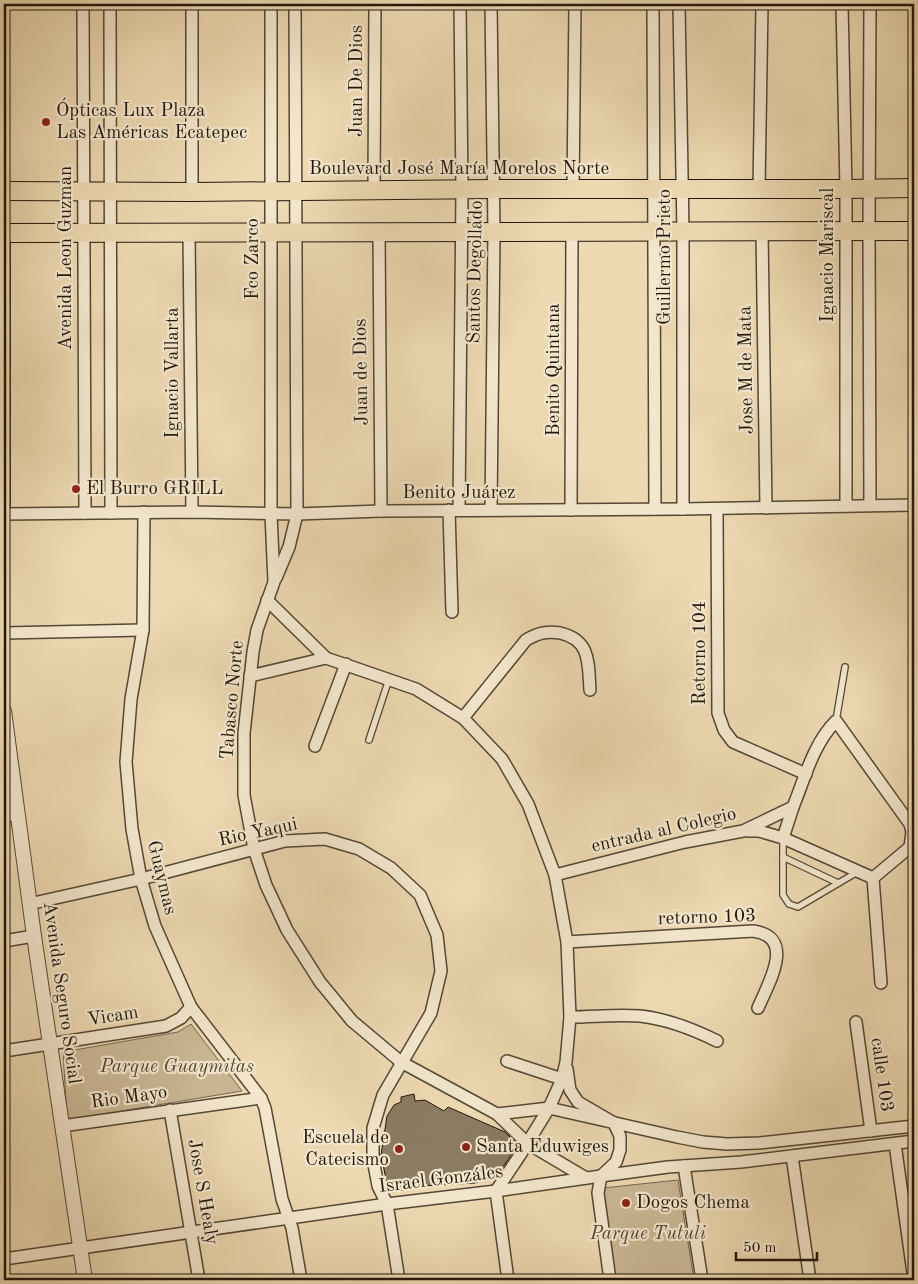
<svg xmlns="http://www.w3.org/2000/svg" width="918" height="1284" font-family="'Old Standard TT',serif">
  <rect width="100%" height="100%" fill="#ecd8b1"/>
  <filter id="stains"><feTurbulence type="fractalNoise" baseFrequency=".004" numOctaves="4"/><feColorMatrix values="0 0 0 0 .2 0 0 0 0 .09 0 0 0 0 .02 0 0 0 .5 -.17"/></filter>
  <radialGradient id="worn" r=".72"><stop offset=".6" stop-color="#630" stop-opacity="0"/><stop offset="1" stop-color="#630" stop-opacity=".3"/></radialGradient>
  <g fill="#cab795" stroke="#766750">
    <path d="M191 1024 242 1091 67 1120 63 1052 178 1032Z"/>
    <path d="M678 1180 694 1280H615L603 1188Z"/>
  </g>
  <path fill="#8b7b62" stroke="#22170c" d="M414 1094 415 1101 425 1100 444 1111 448 1107 505 1132 515 1142 516 1148 498 1174 475 1183 420 1186 393 1192 387 1184 381 1155 387 1116 394 1105 401 1102V1097Z"/>
  <g fill="none" stroke-linecap="round" stroke-linejoin="round">
    <defs>
      <g id="service">
        <path d="M836 721 845 667"/>
        <path d="M369 740 389 679"/>
        <path d="M783 838V895L789 904 798 907 859 871"/>
        <path d="M783 857 838 883"/>
      </g>
      <g id="minor">
        <path d="M83 4 85 513"/>
        <path d="M110 4 111 513"/>
        <path d="M271 4V514L274 582 257 630 253 652 244 733V795L254 849 266 885 287 930 320 982 352 1021 401 1062 497 1114 527 1143 586 1178"/>
        <path d="M653 4 655 509"/>
        <path d="M679 4 683 231V509"/>
        <path d="M842 4 846 189V506"/>
        <path d="M870 4 869 231 870 505"/>
        <path d="M374 189 375 4"/>
        <path d="M573 189 575 4"/>
        <path d="M759 189 762 4"/>
        <path d="M192 192V4"/>
        <path d="M762 231 766 508"/>
        <path d="M379 232 381 511"/>
        <path d="M4 233V514L192 512 297 514 381 511 683 509 914 505"/>
        <path d="M189 233 192 512"/>
        <path d="M717 509 718 713 724 730 733 742 806 774"/>
        <path d="M449 510 452 612"/>
        <path d="M459 510 462 189 460 4"/>
        <path d="M491 510 494 231 491 4"/>
        <path d="M571 510 572 230"/>
        <path d="M144 512 143 630 131 699 126 762 132 829 141 879 155 926 191 1007 261 1098 265 1108 282 1199 292 1228 301 1280"/>
        <path d="M276 578 289 547 297 514 295 4"/>
        <path d="M267 600 326 658 416 689 463 718 502 759 528 804 555 875 567 942 570 1017 566 1062 562 1079 549 1108 520 1155 496 1191"/>
        <path d="M4 633 143 630"/>
        <path d="M250 676 326 658"/>
        <path d="M463 718 526 640C538 633 546 631 560 633 591 640 588 663 590 690"/>
        <path d="M315 746 346 664"/>
        <path d="M4 816 18 814"/>
        <path d="M748 831H759L783 838 873 878 881 983"/>
        <path d="M783 838 793 807"/>
        <path d="M555 875 685 842 743 831 793 807C805 778 813 744 836 721L910 824 912 832 910 847 873 878"/>
        <path d="M29 904 141 879 285 841 325 839 359 849 391 868 420 895 437 935 441 971 431 1013 383 1095 373 1128V1159L378 1186 387 1204 399 1280"/>
        <path d="M4 941 34 936"/>
        <path d="M567 942 753 931C797 937 768 984 758 1008"/>
        <path d="M570 1017C593 1017 617 1014 640 1016 667 1019 693 1029 717 1041"/>
        <path d="M856 1022 871 1131"/>
        <path d="M4 1051 166 1026 181 1018 191 1007"/>
        <path d="M507 1061 562 1079"/>
        <path d="M567 1069 570 1090 578 1102 614 1123 620 1136V1150L616 1162 601 1176 598 1193 610 1280"/>
        <path d="M170 1110 199 1280"/>
        <path d="M497 1114 549 1108 677 1137 703 1142 727 1144 759 1143 914 1126"/>
        <path d="M62 1126 261 1098"/>
        <path d="M895 1144 914 1280"/>
        <path d="M792 1156 810 1280"/>
        <path d="M684 1166 702 1280"/>
        <path d="M496 1191 508 1280"/>
        <path d="M4 1259 387 1204 496 1191 601 1176 668 1167 741 1162 914 1141"/>
      </g>
      <path id="tertiary" d="M4 711 34 936 85 1280"/>
      <g id="primary">
        <path d="M4 191 192 192 494 189H846L914 188"/>
        <path d="M4 233 914 231"/>
      </g>
    </defs>
    <use href="#service" stroke="#544735" stroke-width="8"/>
    <use href="#minor" stroke="#544735" stroke-width="14"/>
    <use href="#tertiary" stroke="#544735" stroke-width="16"/>
    <use href="#primary" stroke="#22170c" stroke-width="20"/>
    <use href="#service" stroke="#f3e6cc" stroke-width="5.5"/>
    <use href="#minor" stroke="#f3e6cc" stroke-width="11"/>
    <use href="#tertiary" stroke="#f3e6cc" stroke-width="14"/>
    <use href="#primary" stroke="#ecd8b1" stroke-width="18"/>
  </g>
  <g fill="#8f2418" stroke="#f3e6cc" stroke-width="2">
    <circle cx="46" cy="122" r="5"/>
    <circle cx="76" cy="489" r="5"/>
    <circle cx="466" cy="1147" r="5"/>
    <circle cx="399" cy="1149" r="5"/>
    <circle cx="626" cy="1203" r="5"/>
  </g>
  <g text-anchor="middle" dominant-baseline="central" stroke-width="4.5" stroke-linejoin="round" paint-order="stroke">
    <g font-size="19" fill="#22170c" stroke="#f3e6cc">
      <text transform="translate(357 81) rotate(-90)">Juan De Dios</text>
      <text x="459" y="169">Boulevard José María Morelos Norte</text>
      <text transform="translate(828 255) rotate(-90)">Ignacio Mariscal</text>
      <text transform="translate(665 257) rotate(-90)">Guillermo Prieto</text>
      <text transform="translate(66 258) rotate(-90)">Avenida Leon Guzman</text>
      <text transform="translate(253 259) rotate(-90)">Fco Zarco</text>
      <text transform="translate(476 272) rotate(-89)">Santos Degollado</text>
      <text transform="translate(554 370) rotate(-90)">Benito Quintana</text>
      <text transform="translate(747 370) rotate(-91)">Jose M de Mata</text>
      <text transform="translate(362 372) rotate(-91)">Juan de Dios</text>
      <text transform="translate(173 373) rotate(-90)">Ignacio Vallarta</text>
      <text x="459" y="493">Benito Juárez</text>
      <text transform="translate(700 653) rotate(-90)">Retorno 104</text>
      <text transform="translate(233 700) rotate(-85)">Tabasco Norte</text>
      <text transform="translate(664 831) rotate(-13)">entrada al Colegio</text>
      <text transform="translate(258 833) rotate(-12)">Rio Yaqui</text>
      <text transform="translate(161 878) rotate(76)">Guaymas</text>
      <text transform="translate(707 918) rotate(-2)">retorno 103</text>
      <text transform="translate(61 993) rotate(82)">Avenida Seguro Social</text>
      <text transform="translate(113 1017) rotate(-9)">Vicam</text>
      <text transform="translate(881 1075) rotate(82)">calle 103</text>
      <text transform="translate(129 1098) rotate(-8)">Rio Mayo</text>
      <text transform="translate(441 1180) rotate(-7)">Israel Gonzáles</text>
      <text transform="translate(202 1192) rotate(80)">Jose S Healy</text>
    </g>
    <g font-size="19" fill="#22170c" stroke="#f3e6cc" text-anchor="start">
      <text x="56" y="111">Ópticas Lux Plaza<tspan x="56" dy="22">Las Américas Ecatepec</tspan></text>
      <text x="86" y="489">El Burro GRILL</text>
      <text x="389" y="1138" text-anchor="end">Escuela de<tspan x="389" dy="22">Catecismo</tspan></text>
      <text x="476" y="1147">Santa Eduwiges</text>
      <text x="636" y="1203">Dogos Chema</text>
    </g>
    <g font-size="19" font-style="italic" fill="#544735" stroke="#f3e6cc">
      <text x="177" y="1067">Parque Guaymitas</text>
      <text x="648" y="1234">Parque Tutuli</text>
    </g>
  </g>
  <rect width="918" height="1284" fill="none" stroke="#ecd8b1" stroke-width="20"/>
  <rect x="5" y="5" width="908" height="1274" fill="none" stroke="#22170c" stroke-width="2.5"/>
  <rect x="10" y="10" width="898" height="1264" fill="none" stroke="#22170c"/>
  <path d="M736 1252v8h81v-8" fill="none" stroke="#22170c" stroke-width="2.5"/>
  <text x="743" y="1252" font-size="15" fill="#22170c" stroke="#f3e6cc" stroke-width="4" paint-order="stroke">50 m</text>
  <rect width="100%" height="100%" filter="url(#stains)"/>
  <rect width="100%" height="100%" fill="url(#worn)"/>
</svg>
